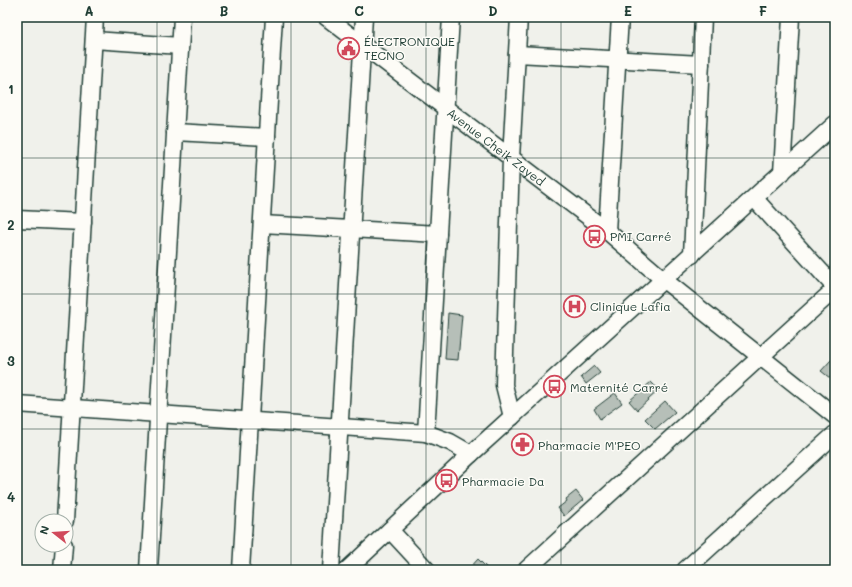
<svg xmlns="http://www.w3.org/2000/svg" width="852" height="587" font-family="Mali,sans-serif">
  <rect width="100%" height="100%" fill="#f0f1eb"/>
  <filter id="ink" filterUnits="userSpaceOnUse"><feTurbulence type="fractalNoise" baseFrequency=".025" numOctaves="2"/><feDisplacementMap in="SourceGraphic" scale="8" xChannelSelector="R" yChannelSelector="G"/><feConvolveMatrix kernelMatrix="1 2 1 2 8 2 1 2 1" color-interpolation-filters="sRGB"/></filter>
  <g filter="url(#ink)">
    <g fill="#b6bfb8" stroke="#1f3d34">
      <path d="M448 313 462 315 458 360 445 359Z"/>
      <path d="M831 360 835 363V382L821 371Z"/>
      <path d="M594 366 600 373 586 384 581 377Z"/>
      <path d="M651 382 659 390 637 410 629 401Z"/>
      <path d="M615 393 622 403 600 419 594 409Z"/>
      <path d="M665 401 675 412 655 429 645 419Z"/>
      <path d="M576 491 583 500 564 516 558 508 567 501 566 499Z"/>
      <path d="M478 559 489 570H471L469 569Z"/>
    </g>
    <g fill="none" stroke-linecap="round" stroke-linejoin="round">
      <defs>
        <g id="minor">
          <path id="s1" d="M326 17 607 231 664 280 835 416"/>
          <path d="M94 40 180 46"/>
          <path d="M517 54 701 64"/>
          <path d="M175 132 267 137"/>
          <path d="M782 173 791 17"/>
          <path d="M754 198 835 287"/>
          <path d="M17 219 83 222"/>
          <path d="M262 224 438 234"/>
          <path d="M607 231 620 17"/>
          <path d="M692 255 703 17"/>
          <path d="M17 404 426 433 450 442 471 454"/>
          <path d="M512 417 504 385 511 158 519 17"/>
          <path d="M426 433 451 17"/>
          <path d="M65 521 95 17"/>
          <path d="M390 530 427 570"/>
          <path d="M62 570 64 545"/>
          <path d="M149 570 182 17"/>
          <path d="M241 570 274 17"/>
          <path d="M331 570 364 17"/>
          <path d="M347 570 471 454 835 124"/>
          <path d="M526 570 835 289"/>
          <path d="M685 570 835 434"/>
        </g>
      </defs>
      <use href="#minor" stroke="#1f3d34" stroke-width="19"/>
      <use href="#minor" stroke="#fdfcf7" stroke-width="16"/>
    </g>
  </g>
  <path fill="none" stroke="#1f3d34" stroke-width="1" stroke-opacity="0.55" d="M157 17V570M291 17V570M426 17V570M561 17V570M695 17V570M17 158H835M17 294H835M17 429H835"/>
  <defs>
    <symbol id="civic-ring" viewBox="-11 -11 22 22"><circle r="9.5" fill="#fdfcf7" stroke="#d1495b" stroke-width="1.5"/><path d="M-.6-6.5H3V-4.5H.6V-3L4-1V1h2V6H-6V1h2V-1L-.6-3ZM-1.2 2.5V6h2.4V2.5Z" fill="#d1495b"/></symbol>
    <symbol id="bus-ring" viewBox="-11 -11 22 22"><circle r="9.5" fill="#fdfcf7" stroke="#d1495b" stroke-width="1.5"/><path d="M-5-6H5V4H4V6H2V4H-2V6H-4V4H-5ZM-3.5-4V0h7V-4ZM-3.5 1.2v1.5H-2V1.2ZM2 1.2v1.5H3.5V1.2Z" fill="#d1495b"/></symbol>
    <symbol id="hospital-ring" viewBox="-11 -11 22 22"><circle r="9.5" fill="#fdfcf7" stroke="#d1495b" stroke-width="1.5"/><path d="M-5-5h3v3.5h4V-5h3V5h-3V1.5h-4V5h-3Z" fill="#d1495b"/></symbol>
    <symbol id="pharmacy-ring" viewBox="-11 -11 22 22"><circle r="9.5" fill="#fdfcf7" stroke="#d1495b" stroke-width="1.5"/><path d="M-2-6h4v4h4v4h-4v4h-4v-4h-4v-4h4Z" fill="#d1495b"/></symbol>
  </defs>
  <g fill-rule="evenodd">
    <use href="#civic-ring" x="336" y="36" width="25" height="25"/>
    <use href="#bus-ring" x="582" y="224" width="25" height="25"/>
    <use href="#hospital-ring" x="562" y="294" width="25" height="25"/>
    <use href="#bus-ring" x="542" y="374" width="25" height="25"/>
    <use href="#pharmacy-ring" x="510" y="432" width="25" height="25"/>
    <use href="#bus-ring" x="434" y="468" width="25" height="25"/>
  </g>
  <g text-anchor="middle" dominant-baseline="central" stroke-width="3" stroke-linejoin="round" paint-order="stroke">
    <g font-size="12" fill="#1f3d34" stroke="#fdfcf7" text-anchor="start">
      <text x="364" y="41">ÉLECTRONIQUE<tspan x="364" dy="14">TECNO</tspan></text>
      <text x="610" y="236">PMI Carré</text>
      <text x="590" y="306">Clinique Lafia</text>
      <text x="570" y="387">Maternité Carré</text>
      <text x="538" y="445">Pharmacie M'PEO</text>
      <text x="462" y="481">Pharmacie Da</text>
    </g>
    <g font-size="12" fill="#1f3d34" stroke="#fdfcf7">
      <text stroke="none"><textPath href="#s1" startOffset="214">Avenue Cheik Zayed</textPath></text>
    </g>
  </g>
  <rect width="852" height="587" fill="none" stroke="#fdfcf7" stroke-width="44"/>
  <g transform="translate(54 533) rotate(287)"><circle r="19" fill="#fdfcf7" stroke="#a4b0a9"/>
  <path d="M0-3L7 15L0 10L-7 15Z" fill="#d1495b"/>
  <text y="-6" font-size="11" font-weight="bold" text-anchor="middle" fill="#1f3d34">N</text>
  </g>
  <rect x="22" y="22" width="808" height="543" fill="none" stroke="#1f3d34" stroke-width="1.5"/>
  <g font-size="13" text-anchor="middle" font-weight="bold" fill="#1f3d34">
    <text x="89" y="16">A</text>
    <text x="224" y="16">B</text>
    <text x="359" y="16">C</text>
    <text x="493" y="16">D</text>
    <text x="628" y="16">E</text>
    <text x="763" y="16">F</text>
    <text x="11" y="94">1</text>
    <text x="11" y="230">2</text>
    <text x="11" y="366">3</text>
    <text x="11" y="502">4</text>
  </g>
</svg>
